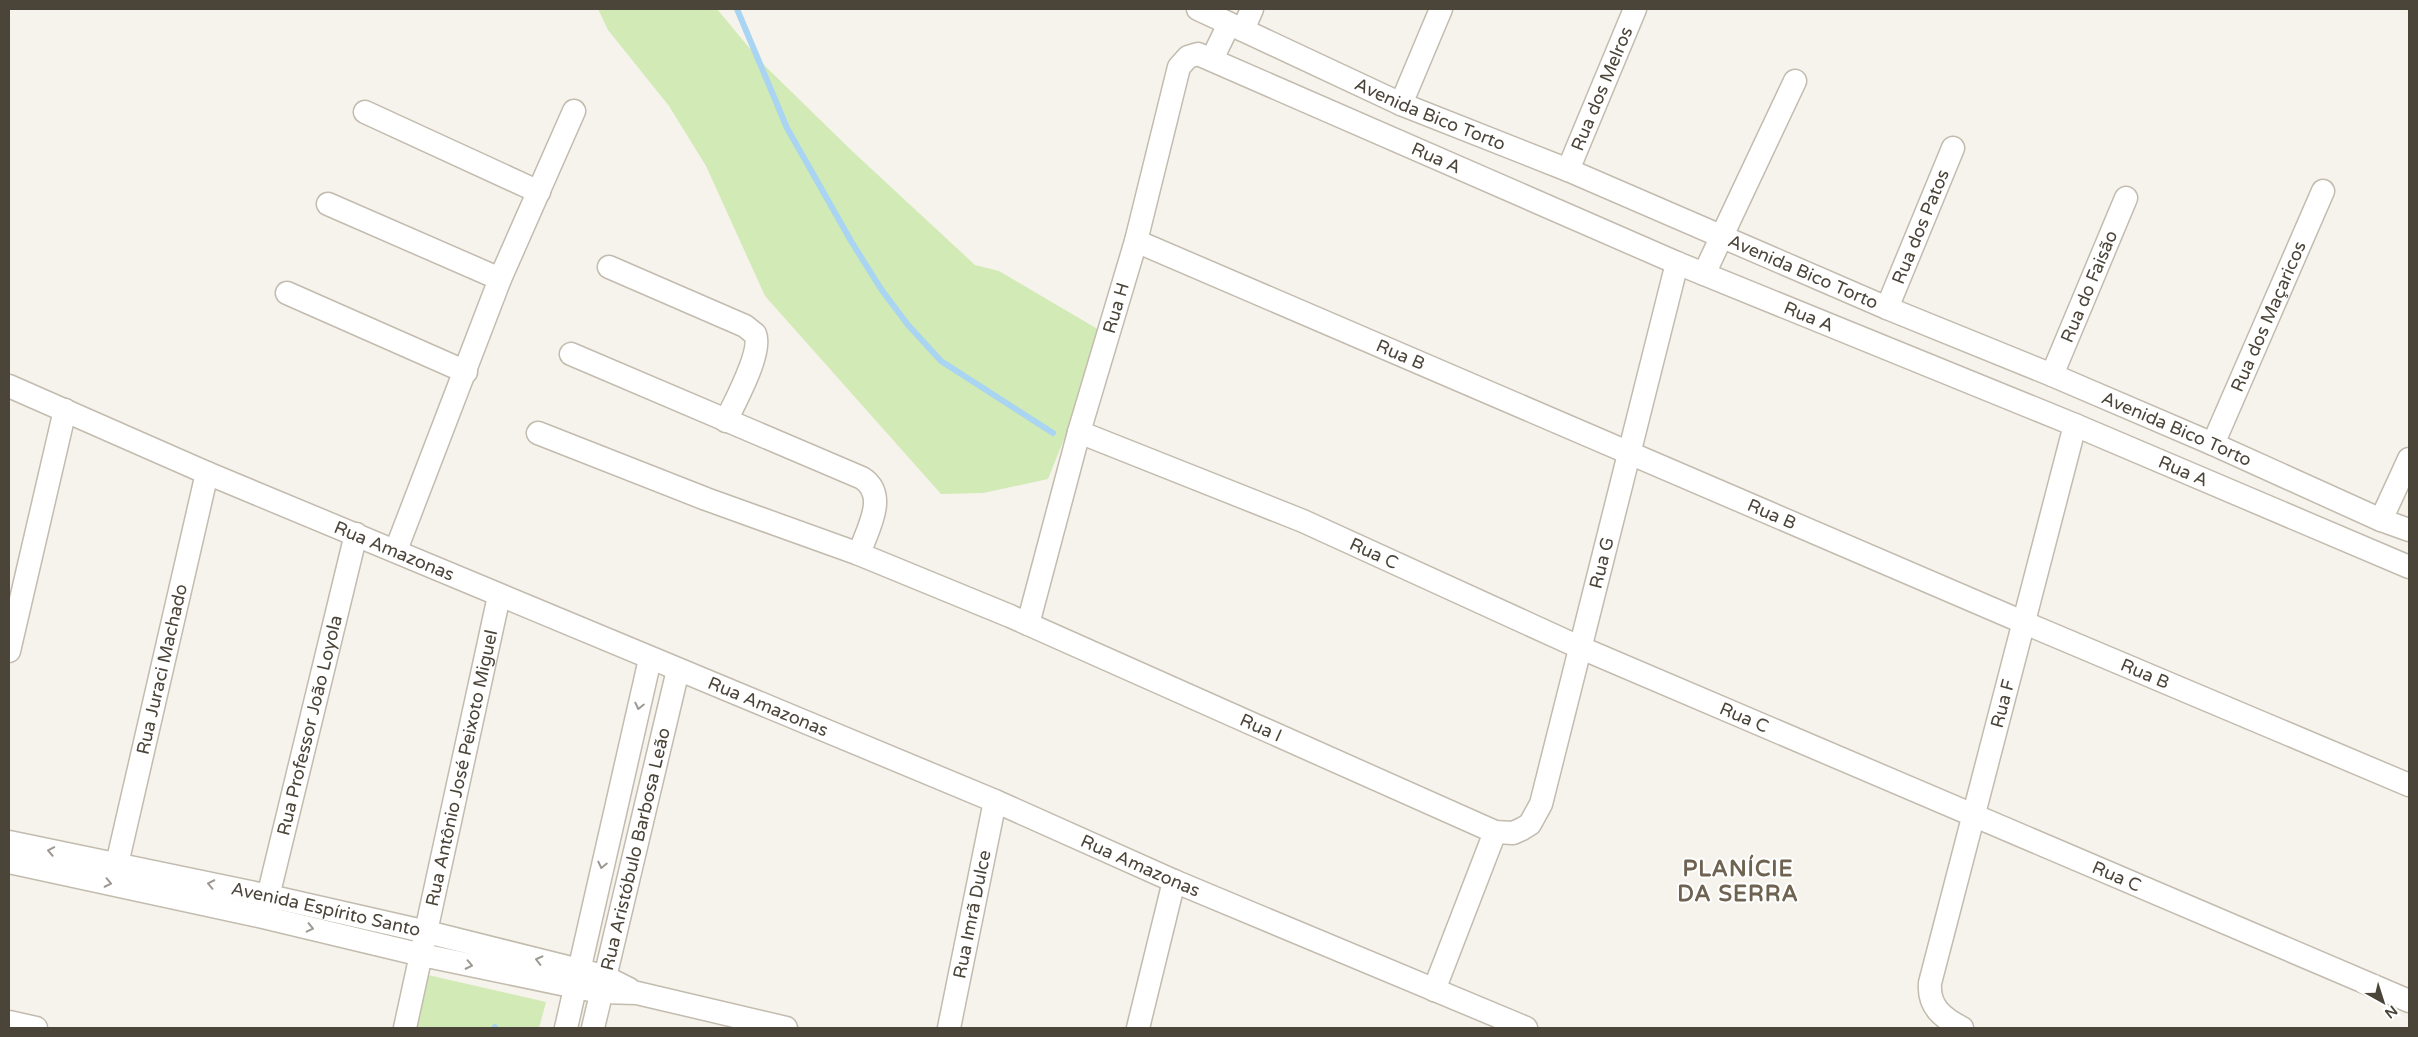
<svg xmlns="http://www.w3.org/2000/svg" width="2418" height="1037" font-family="'Varela Round',sans-serif">
  <rect width="100%" height="100%" fill="#f6f3ec"/>
  <g fill="#d2eab5">
    <path d="M598 9H717L761 62 851 150 975 265 999 271 1101 331 1081 397 1048 479 983 493 941 494 765 296 706 166 669 106 608 30Z"/>
    <path d="M428 975 546 1002 539 1028H415Z"/>
  </g>
  <g fill="none" stroke-linecap="round" stroke-linejoin="round">
    <g stroke="#a9d4f2" stroke-width="6">
      <path d="M737 9 787 128 851 241 881 289 908 325 941 361 1053 433"/>
      <path d="M494 1028 495 1027"/>
    </g>
    <defs>
      <g id="minor">
        <path id="s1" d="M1198 9 1401 104 1568 170 1887 308 2052 375 2213 444 2381 520 2409 530"/>
        <path d="M1243 30 1252 9"/>
        <path d="M1212 59 1229 24"/>
        <path d="M1401 104 1441 9"/>
        <path d="M365 112 539 192"/>
        <path id="s2" d="M1568 170 1635 9"/>
        <path d="M328 204 500 279"/>
        <path id="s3" d="M1136 241 2025 623 2409 785"/>
        <path d="M609 267 745 326 755 334C763 352 734 403 726 421"/>
        <path d="M1704 274 1795 81"/>
        <path d="M287 293 466 372"/>
        <path id="s4" d="M1887 308 1953 148"/>
        <path d="M571 354 862 478C889 495 867 530 859 554"/>
        <path id="s5" d="M2052 375 2126 198"/>
        <path id="s6" d="M9 386 207 473 995 801 1174 881 1526 1028"/>
        <path id="s7" d="M1079 432 1303 521 1579 647 2409 1001"/>
        <path id="s8" d="M538 433 706 499 859 554 1010 616 1495 832 1513 833 1522 829 1530 824 1541 804 1677 263"/>
        <path id="s9" d="M2213 444 2323 191"/>
        <path d="M2381 520 2409 459"/>
        <path d="M396 550 500 279 574 111"/>
        <path id="s10" d="M1028 624 1079 432 1136 241 1179 67 1188 57 1198 54 1677 263 2075 425 2409 567"/>
        <path d="M9 651 65 410"/>
        <path id="s11" d="M9 842 269 896 427 932 603 976 629 989"/>
        <path d="M9 862 263 917 422 955 600 992 637 993 786 1028"/>
        <path id="s12" d="M117 864 207 473"/>
        <path id="s13" d="M265 909 356 534"/>
        <path d="M1434 990 1495 832"/>
        <path d="M9 1022 36 1028"/>
        <path id="s14" d="M405 1028 499 596"/>
        <path d="M566 1028 650 659"/>
        <path id="s15" d="M593 1028 678 670"/>
        <path id="s16" d="M949 1028 995 801"/>
        <path d="M1138 1028 1174 881"/>
        <path id="s17" d="M1962 1028C1943 1018 1928 1007 1930 983L2075 425"/>
      </g>
    </defs>
    <use href="#minor" stroke="#c2bbae" stroke-width="25"/>
    <use href="#minor" stroke="#fff" stroke-width="22"/>
  </g>
  <defs><path id="oneway-chevron" d="M-2-3.5L2.5 0L-2 3.5" fill="none" stroke-width="1.6" stroke-linecap="round" stroke-linejoin="round" transform="scale(1.25)"/></defs>
  <g stroke="#9c9892">
    <use href="#oneway-chevron" transform="translate(639 706) rotate(103)"/>
    <use href="#oneway-chevron" transform="translate(51 851) rotate(-169)"/>
    <use href="#oneway-chevron" transform="translate(602 865) rotate(103)"/>
    <use href="#oneway-chevron" transform="translate(108 883) rotate(12)"/>
    <use href="#oneway-chevron" transform="translate(211 884) rotate(-168)"/>
    <use href="#oneway-chevron" transform="translate(310 928) rotate(13)"/>
    <use href="#oneway-chevron" transform="translate(539 960) rotate(-166)"/>
    <use href="#oneway-chevron" transform="translate(469 965) rotate(12)"/>
  </g>
  <g text-anchor="middle" dominant-baseline="central" stroke-width="4" stroke-linejoin="round" paint-order="stroke">
    <g font-size="18" fill="#4b4439" stroke="#fff">
      <text stroke="none"><textPath href="#s2" startOffset="88">Rua dos Melros</textPath></text>
      <text stroke="none"><textPath href="#s1" startOffset="255">Avenida Bico Torto</textPath></text>
      <text stroke="none"><textPath href="#s10" startOffset="861">Rua A</textPath></text>
      <text stroke="none"><textPath href="#s4" startOffset="88">Rua dos Patos</textPath></text>
      <text stroke="none"><textPath href="#s1" startOffset="660">Avenida Bico Torto</textPath></text>
      <text stroke="none"><textPath href="#s5" startOffset="96">Rua do Faisão</textPath></text>
      <text stroke="none"><textPath href="#s10" startOffset="328">Rua H</textPath></text>
      <text stroke="none"><textPath href="#s10" startOffset="1266">Rua A</textPath></text>
      <text stroke="none"><textPath href="#s9" startOffset="139">Rua dos Maçaricos</textPath></text>
      <text stroke="none"><textPath href="#s3" startOffset="288">Rua B</textPath></text>
      <text stroke="none"><textPath href="#s1" startOffset="1065">Avenida Bico Torto</textPath></text>
      <text stroke="none"><textPath href="#s10" startOffset="1671">Rua A</textPath></text>
      <text stroke="none"><textPath href="#s3" startOffset="692">Rua B</textPath></text>
      <text stroke="none"><textPath href="#s6" startOffset="419">Rua Amazonas</textPath></text>
      <text stroke="none"><textPath href="#s7" startOffset="319">Rua C</textPath></text>
      <text stroke="none"><textPath href="#s8" startOffset="1346">Rua G</textPath></text>
      <text stroke="none"><textPath href="#s12" startOffset="200">Rua Juraci Machado</textPath></text>
      <text stroke="none"><textPath href="#s3" startOffset="1098">Rua B</textPath></text>
      <text stroke="none"><textPath href="#s17" startOffset="348">Rua F</textPath></text>
      <text stroke="none"><textPath href="#s6" startOffset="824">Rua Amazonas</textPath></text>
      <text stroke="none"><textPath href="#s7" startOffset="724">Rua C</textPath></text>
      <text stroke="none"><textPath href="#s13" startOffset="189">Rua Professor João Loyola</textPath></text>
      <text stroke="none"><textPath href="#s8" startOffset="781">Rua I</textPath></text>
      <text stroke="none"><textPath href="#s14" startOffset="266">Rua Antônio José Peixoto Miguel</textPath></text>
      <text stroke="none"><textPath href="#s15" startOffset="184">Rua Aristóbulo Barbosa Leão</textPath></text>
      <text stroke="none"><textPath href="#s6" startOffset="1229">Rua Amazonas</textPath></text>
      <text stroke="none"><textPath href="#s7" startOffset="1129">Rua C</textPath></text>
      <text stroke="none"><textPath href="#s11" startOffset="324">Avenida Espírito Santo</textPath></text>
      <text stroke="none"><textPath href="#s16" startOffset="116">Rua Imrã Dulce</textPath></text>
    </g>
    <g font-size="22" font-weight="bold" letter-spacing="1" fill="#6e6250" stroke="#fff">
      <text x="1738" y="869">PLANÍCIE<tspan x="1738" dy="25">DA SERRA</tspan></text>
    </g>
  </g>
  <rect width="2418" height="1037" fill="none" stroke="#4b4439" stroke-width="20"/>
  <g transform="translate(2383 1002) rotate(141)" stroke="#ffffff" stroke-width="4" paint-order="stroke">
  <path d="M0-4L9 19L0 12L-9 19Z" fill="#4b4439"/>
  <text y="-8" font-size="14" font-weight="bold" text-anchor="middle" fill="#4b4439">N</text>
  </g>
</svg>
